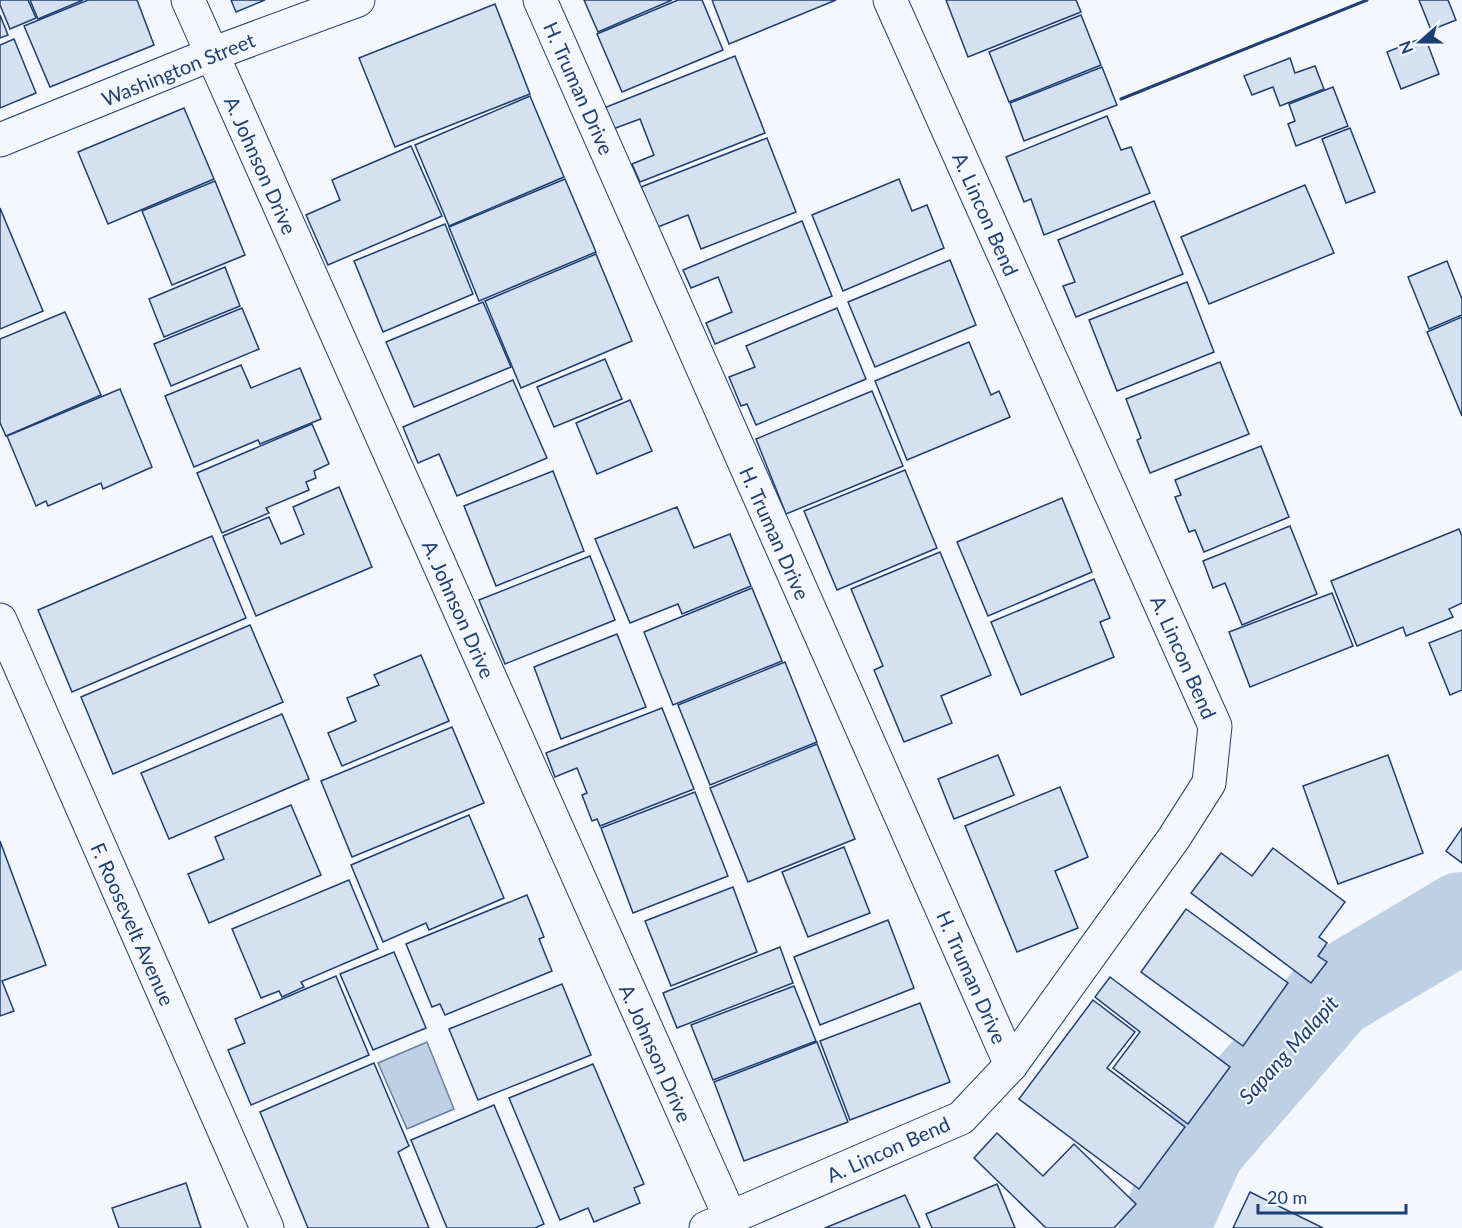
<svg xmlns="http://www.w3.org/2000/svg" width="1462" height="1228" font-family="Lato,sans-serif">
  <rect width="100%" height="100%" fill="#f4f7fb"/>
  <path fill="#bed0e5" stroke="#687fa3" stroke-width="1.5" d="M427 1042 454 1109 407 1129 378 1063Z"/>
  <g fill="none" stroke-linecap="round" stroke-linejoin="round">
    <path stroke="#bed0e5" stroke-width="90" d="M1164 1228 1201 1146 1333 994 1462 917"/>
  </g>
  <g fill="#d5e0f0" stroke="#1d3f73" stroke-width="1.5">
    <path d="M0 0H28L36 18 10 29 0 5Z"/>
    <path d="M30 0H83L38 19Z"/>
    <path d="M88 0H137L154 45 50 87 24 26Z"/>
    <path d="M231 0H265L236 12Z"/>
    <path d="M584 0H672L598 32Z"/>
    <path d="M678 0H702L723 50 622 92 597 34Z"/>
    <path d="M712 0H836L729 44Z"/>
    <path d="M946 0H1076L1081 12 968 57Z"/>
    <path d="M1419 0H1448L1456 20 1431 30Z"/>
    <path d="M495 4 530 94 395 147 359 58Z"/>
    <path d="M0 15 8 35 0 38Z"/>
    <path d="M1081 15 1101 65 1009 102 989 52Z"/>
    <path d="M1425 37 1439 74 1401 89 1387 52Z"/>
    <path d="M14 39 36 93 0 108V45Z"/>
    <path d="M735 56 765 133 640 182 632 164 654 155 640 119 613 129 604 108Z"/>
    <path d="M1290 58 1295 73 1315 66 1324 89 1280 106 1273 87 1252 95 1244 76Z"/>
    <path d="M1102 67 1117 105 1024 141 1010 103Z"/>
    <path d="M1333 87 1348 126 1296 146 1288 124 1295 121 1289 104Z"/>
    <path d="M530 96 564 177 449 226 415 145Z"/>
    <path d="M184 108 214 179 108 224 78 152Z"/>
    <path d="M1107 116 1121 150 1131 147 1150 193 1044 235 1031 199 1024 202 1006 157Z"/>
    <path d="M1350 128 1375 192 1346 203 1322 139Z"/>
    <path d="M767 138 796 212 701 249 688 215 658 227 641 187Z"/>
    <path d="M411 146 442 216 328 265 306 215 340 200 332 180Z"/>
    <path d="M565 179 596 252 479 301 449 227Z"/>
    <path d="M899 179 912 211 927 205 944 248 843 291 812 215Z"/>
    <path d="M215 181 245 255 172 285 142 211Z"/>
    <path d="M1305 185 1334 253 1209 304 1181 237Z"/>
    <path d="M1154 201 1183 274 1076 317 1063 286 1075 282 1058 240Z"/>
    <path d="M0 208 43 311 0 329Z"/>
    <path d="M802 221 832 296 715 344 706 323 732 312 718 277 691 288 683 270Z"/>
    <path d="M445 224 473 294 383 332 354 261Z"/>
    <path d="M596 254 632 341 521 388 485 301Z"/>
    <path d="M950 260 976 325 875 367 848 302Z"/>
    <path d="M1447 261 1462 299V315L1429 329 1408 277Z"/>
    <path d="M225 267 240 306 164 337 149 299Z"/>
    <path d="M1187 282 1214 352 1117 391 1089 320Z"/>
    <path d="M483 302 511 367 414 407 386 342Z"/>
    <path d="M242 308 259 349 171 386 154 344Z"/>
    <path d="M837 308 866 379 756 425 747 404 741 406 729 377 755 367 746 346Z"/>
    <path d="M65 312 101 395 6 436 0 423V339Z"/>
    <path d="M1462 317V416L1427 332Z"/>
    <path d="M969 342 991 395 999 391 1010 417 907 460 875 381Z"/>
    <path d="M605 359 622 399 554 427 537 387Z"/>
    <path d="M1220 362 1249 434 1150 473 1137 440 1141 438 1126 399Z"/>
    <path d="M241 365 251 388 300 368 321 419 260 444 258 440 194 467 165 396Z"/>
    <path d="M513 380 547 458 457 496 439 454 418 463 403 427Z"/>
    <path d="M120 389 152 467 103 489 101 483 48 506 46 501 36 506 7 436Z"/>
    <path d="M872 391 903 466 786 514 756 439Z"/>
    <path d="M630 400 652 451 597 474 576 423Z"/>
    <path d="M312 424 329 464 314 471 316 478 306 482 309 490 266 508 269 513 222 533 197 473Z"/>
    <path d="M1261 446 1289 517 1204 552 1195 530 1189 532 1175 497 1181 495 1175 480Z"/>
    <path d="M905 470 937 548 837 590 804 511Z"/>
    <path d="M553 471 584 551 496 586 464 506Z"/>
    <path d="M339 487 372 567 256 616 223 536 269 517 281 544 304 534 293 507Z"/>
    <path d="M1062 498 1092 572 988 616 957 542Z"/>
    <path d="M677 507 694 548 730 534 751 586 682 614 678 604 630 623 595 539Z"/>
    <path d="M1290 526 1317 594 1242 625 1225 583 1213 588 1203 561Z"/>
    <path d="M1459 529 1462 536V603L1449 609 1453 617 1406 636 1403 627 1357 646 1331 581Z"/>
    <path d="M212 536 246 618 72 692 38 610Z"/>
    <path d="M940 552 991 675 941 696 952 723 904 742 874 670 883 666 851 589Z"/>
    <path d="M590 556 615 620 505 664 479 600Z"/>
    <path d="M1094 579 1110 618 1100 622 1114 657 1021 695 991 622Z"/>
    <path d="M752 588 782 661 673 705 644 632Z"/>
    <path d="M1332 593 1353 646 1250 687 1229 632Z"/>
    <path d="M250 625 283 702 113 774 81 697Z"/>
    <path d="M1462 630V690L1450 695 1429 643Z"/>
    <path d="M617 634 646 707 561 739 534 667Z"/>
    <path d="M421 655 449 721 342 766 328 733 356 721 347 698 379 685 374 675Z"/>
    <path d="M785 662 817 742 710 785 678 705Z"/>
    <path d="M662 708 694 789 600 826 597 819 592 821 582 795 587 793 577 768 555 777 546 753Z"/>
    <path d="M282 714 309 779 169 839 141 773Z"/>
    <path d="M452 727 484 803 352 857 321 781Z"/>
    <path d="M817 744 855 839 748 882 710 788Z"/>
    <path d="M998 755 1014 795 954 819 938 779Z"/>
    <path d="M1388 755 1423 853 1338 884 1303 786Z"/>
    <path d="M1060 787 1088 857 1055 871 1078 928 1017 952 965 826Z"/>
    <path d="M695 792 728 876 633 913 601 828Z"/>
    <path d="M291 805 321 875 209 923 188 874 224 859 215 837Z"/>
    <path d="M469 815 504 898 429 930 426 923 383 942 351 865Z"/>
    <path d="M1462 828V863L1446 851Z"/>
    <path d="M0 841 46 965 2 981 14 1011 0 1016Z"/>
    <path d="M844 847 870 913 808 937 782 872Z"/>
    <path d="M1273 848 1345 902 1319 937 1327 943 1318 956 1327 962 1311 983 1191 893 1221 853 1252 876Z"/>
    <path d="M349 880 378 949 301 982 304 987 282 997 279 991 261 998 232 929Z"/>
    <path d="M733 887 757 952 671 986 645 921Z"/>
    <path d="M527 895 544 937 539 939 552 971 445 1015 440 1004 432 1007 406 944Z"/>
    <path d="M1186 909 1288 983 1243 1046 1141 972Z"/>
    <path d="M888 920 914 988 820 1025 794 957Z"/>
    <path d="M780 947 793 983 677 1028 663 993Z"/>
    <path d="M394 952 426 1028 373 1050 340 974Z"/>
    <path d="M336 976 369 1055 251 1105 228 1050 245 1043 235 1019Z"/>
    <path d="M1110 977 1230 1067 1188 1124 1113 1068 1140 1032 1095 997Z"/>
    <path d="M562 984 591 1055 478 1100 449 1029Z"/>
    <path d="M794 986 816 1041 713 1080 691 1025Z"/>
    <path d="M1093 1000 1135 1032 1107 1068 1185 1127 1139 1189 1019 1099Z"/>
    <path d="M920 1003 950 1082 850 1120 820 1041Z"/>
    <path d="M817 1042 848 1122 744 1161 714 1082Z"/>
    <path d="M374 1063 409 1146 398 1152 429 1228H308L260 1112Z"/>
    <path d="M593 1064 644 1184 634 1188 640 1203 594 1222 588 1208 560 1220 509 1098Z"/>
    <path d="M494 1105 544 1224 535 1228H447L411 1140Z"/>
    <path d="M997 1133 1043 1176 1074 1144 1136 1204 1114 1228H1046L974 1158Z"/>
    <path d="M186 1183 201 1228H119L112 1208Z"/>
    <path d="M997 1184 1015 1228H932L926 1214Z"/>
    <path d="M1250 1192 1323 1228H1233Z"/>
    <path d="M905 1195 920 1228H825Z"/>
  </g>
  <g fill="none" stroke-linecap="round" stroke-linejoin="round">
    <defs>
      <g id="street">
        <path d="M188 0 730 1217"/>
        <path d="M540 0 1011 1065"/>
        <path d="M0 140 212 54 358 0"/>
        <path d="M0 620 267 1228"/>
        <path d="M706 1228 961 1118 1011 1065 1174 838 1209 783 1215 726 890 0"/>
      </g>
    </defs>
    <use href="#street" stroke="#1d3f73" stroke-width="35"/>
    <use href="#street" stroke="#f4f7fb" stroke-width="33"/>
    <path stroke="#1d3f73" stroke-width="3" d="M1121 99 1367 0"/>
  </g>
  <g text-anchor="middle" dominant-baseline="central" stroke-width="4.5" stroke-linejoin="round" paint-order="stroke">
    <g font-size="20" fill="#1d3f73" stroke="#f4f7fb">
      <text transform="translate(178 69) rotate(-22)">Washington Street</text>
      <text transform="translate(579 88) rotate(66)">H. Truman Drive</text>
      <text transform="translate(261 165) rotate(66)">A. Johnson Drive</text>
      <text transform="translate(986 214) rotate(66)">A. Lincon Bend</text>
      <text transform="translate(775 533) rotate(66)">H. Truman Drive</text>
      <text transform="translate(459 609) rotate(66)">A. Johnson Drive</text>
      <text transform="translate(1184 657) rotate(66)">A. Lincon Bend</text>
      <text transform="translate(133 924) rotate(66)">F. Roosevelt Avenue</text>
      <text transform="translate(972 977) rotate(66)">H. Truman Drive</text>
      <text transform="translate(656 1053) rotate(66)">A. Johnson Drive</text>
      <text transform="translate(888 1149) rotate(-24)">A. Lincon Bend</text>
    </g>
    <g font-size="21" font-style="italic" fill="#1d3f73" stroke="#f4f7fb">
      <text transform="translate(1288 1049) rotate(-48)">Sapang Malapit</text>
    </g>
  </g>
  <g transform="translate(1420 42) rotate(249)" stroke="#f4f7fb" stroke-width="4.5" paint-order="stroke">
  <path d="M0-4.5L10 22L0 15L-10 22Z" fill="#1d3f73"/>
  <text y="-9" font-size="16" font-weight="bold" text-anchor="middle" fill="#1d3f73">N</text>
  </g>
  <path d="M1258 1204v9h148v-9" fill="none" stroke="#1d3f73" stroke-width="3"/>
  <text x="1267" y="1204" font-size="18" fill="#1d3f73" stroke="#f4f7fb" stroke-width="4.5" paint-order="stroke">20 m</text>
</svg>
